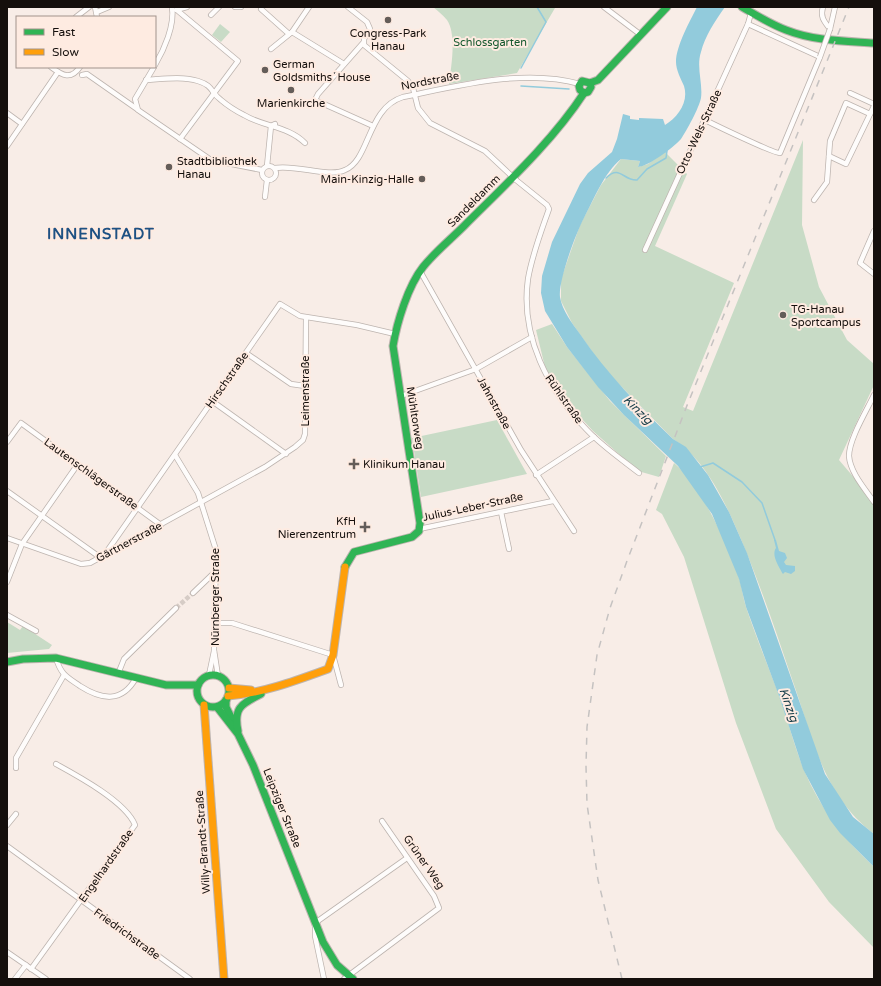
<svg xmlns="http://www.w3.org/2000/svg" width="881" height="986" font-family="'Varela Round',sans-serif">
  <rect width="100%" height="100%" fill="#f8ede7"/>
  <g fill="#c8dbc6">
    <path d="M433 7H550L555 8 517 73 449 84C451 67 457 35 447 20 443 15 438 11 433 7Z"/>
    <path d="M220 24 230 32 221 42 212 35Z"/>
    <path d="M803 140 802 225 819 287 847 340 874 364V385L839 460 874 501V834C822 794 813 738 792 679 774 626 756 572 733 521 719 490 702 458 673 439L605 370 572 323 561 301V279L580 225 601 185 621 159 640 161 638 167 648 164 665 152 687 174 655 246 734 283 683 407 693 411Z"/>
    <path d="M552 324 567 347 610 401 666 456 659 477 638 471 593 431 572 408 554 384 545 367 536 330Z"/>
    <path d="M497 420 527 474 421 497 412 438Z"/>
    <path d="M674 463C702 486 727 544 739 578 742 587 743 598 746 607 756 637 768 666 779 695 788 720 794 746 804 770 820 808 844 839 874 867V948L829 902 776 829 736 723 684 557 662 514 656 510Z"/>
    <path d="M7 622 20 630 23 626 52 645 49 649 7 653Z"/>
  </g>
  <g fill="#92cbdc">
    <path d="M697 7H725C715 21 705 36 701 52 696 67 703 83 701 98 699 108 687 130 681 139 673 148 649 166 638 167L640 161 621 159C604 173 594 199 584 218 576 233 558 281 560 297 562 310 572 323 580 334 608 375 638 405 673 439L686 447 708 475 729 512 747 553 825 774 853 817 874 834V867L840 833 830 820 803 769 779 696 746 607 739 579 712 514 678 466 624 415 598 387 567 347 545 311 541 293 542 276 552 242 580 184 588 173 612 152 617 139 623 114 630 116V119L639 120V118L663 119 665 125C678 117 689 102 684 86 681 79 676 70 676 62 676 46 690 21 697 7Z"/>
    <path d="M774 540H776L779 551 785 553 787 558 784 562 786 565 795 566V571L791 574 785 572 783 574C779 567 771 555 776 548Z"/>
  </g>
  <g fill="none" stroke-linecap="round" stroke-linejoin="round">
    <g stroke="#92cbdc" stroke-width="1.5">
      <path d="M521 68 546 22 537 7"/>
      <path d="M521 86 569 89"/>
      <path d="M606 178C620 164 623 181 637 180L647 169 666 158 667 151 665 152"/>
      <path d="M700 467 713 463 742 482 762 503 775 540"/>
    </g>
    <path stroke="#d6ccc6" stroke-width="4.5" stroke-dasharray="4.5 2" stroke-linecap="butt" d="M176 608 193 593"/>
    <defs>
      <g id="street">
        <path d="M95 7 97 17"/>
        <path d="M235 7H241"/>
        <path d="M348 7 367 22 370 29 364 39V45L408 81 413 88 418 108 430 123 485 151 516 180 547 205 549 209C541 232 532 255 528 279 520 336 548 390 587 430 602 446 621 459 639 473"/>
        <path d="M604 7 641 35"/>
        <path d="M823 7C820 17 824 21 830 29"/>
        <path d="M261 9 289 34"/>
        <path d="M176 10 187 7"/>
        <path d="M178 11 238 61 180 139"/>
        <path d="M97 12 109 7"/>
        <path d="M211 15 219 7"/>
        <path d="M76 17 89 7"/>
        <path d="M830 29 835 7"/>
        <path d="M292 32 344 64"/>
        <path d="M363 43 318 94 315 100 373 126"/>
        <path d="M271 49 292 32 309 7"/>
        <path d="M155 65C164 50 175 25 172 7"/>
        <path d="M51 67C63 76 71 80 80 67"/>
        <path d="M154 67 135 99 138 110 211 160 262 170"/>
        <path d="M82 75 87 74 137 109"/>
        <path d="M146 80C163 79 182 76 198 81 214 86 210 92 221 100 228 106 236 111 244 115 264 127 288 126 305 143"/>
        <path d="M850 93 874 104"/>
        <path d="M7 113 22 124"/>
        <path d="M705 120C715 125 775 154 780 153L820 57 748 24"/>
        <path d="M7 146 58 72"/>
        <path d="M829 156 846 164 874 106"/>
        <circle cx="269" cy="173" r="7"/>
        <path d="M267 166 271 126 275 124"/>
        <path d="M275 168C296 164 329 178 345 170 370 160 367 108 403 97 458 86 524 68 580 84"/>
        <path d="M265 197 267 180"/>
        <path d="M814 200 827 182 830 141 846 103 870 114"/>
        <path d="M874 231 860 263 874 274"/>
        <path d="M645 250 748 24 751 13"/>
        <path d="M420 271 521 450 574 531"/>
        <path d="M246 353 291 384 305 386"/>
        <path d="M874 395C867 410 849 439 849 456 850 472 865 489 874 502"/>
        <path d="M401 396 476 369 532 337"/>
        <path d="M212 401 286 454"/>
        <path d="M7 442 21 423 161 525"/>
        <path d="M175 455 198 493 216 550 214 650 218 676"/>
        <path d="M536 475 594 437"/>
        <path d="M7 491 101 558"/>
        <path d="M501 512 509 549"/>
        <path d="M419 529 553 501"/>
        <path d="M7 538 81 564 90 563 265 467 295 447 303 440 305 434 306 318"/>
        <path d="M105 554 280 304 300 316 357 325 395 334"/>
        <path d="M7 582 22 544 78 464"/>
        <path d="M193 593 217 570"/>
        <path d="M7 615 36 631"/>
        <path d="M215 623H232L333 655 341 685"/>
        <path d="M56 658C61 675 67 677 80 686 102 700 122 703 136 678"/>
        <path d="M118 674 124 659 176 608"/>
        <path d="M209 675 214 651"/>
        <path d="M16 768V758L64 675"/>
        <path d="M7 825 16 814"/>
        <path d="M7 846 190 979"/>
        <path d="M7 952 46 979"/>
        <path d="M31 969 135 825C126 802 78 776 56 764"/>
        <path d="M15 979 26 965"/>
        <path d="M324 979 315 936V923L407 858"/>
        <path d="M344 979 439 908 434 896 382 821"/>
      </g>
      <g id="fast">
        <path d="M742 7C756 15 770 24 786 30 814 41 844 41 874 43"/>
        <path d="M590 83 591 87 588 92 584 93 580 90 579 86 582 81 590 83 598 80 667 7"/>
        <path d="M345 567 354 552 412 537 419 531 420 523 393 346C397 322 408 286 423 267 435 252 451 239 464 226 505 185 552 142 584 93"/>
        <path d="M7 662 23 659 56 658 166 685H198"/>
        <circle cx="213" cy="691" r="16"/>
        <path d="M226 700V707L233 721"/>
        <path d="M217 707 238 734 253 765 323 942 337 965 353 979"/>
        <path d="M238 731C233 707 242 704 261 694"/>
      </g>
      <g id="slow">
        <path d="M229 688 251 690"/>
        <path d="M228 696C263 693 295 681 328 669L333 655 345 567"/>
        <path d="M204 705 224 979"/>
      </g>
    </defs>
    <use href="#street" stroke="#bdb4af" stroke-width="6"/>
    <use href="#fast" stroke="#bdb4af" stroke-width="9"/>
    <use href="#slow" stroke="#bdb4af" stroke-width="9"/>
    <use href="#street" stroke="#fefcfb" stroke-width="4.5"/>
    <use href="#fast" stroke="#30b455" stroke-width="7"/>
    <use href="#slow" stroke="#ff9f0a" stroke-width="7"/>
    <path stroke="#c5c2c1" stroke-width="1.5" stroke-dasharray="7 7" stroke-linecap="butt" d="M622 979 598 880 587 804 586 766 587 727 597 655 610 608 627 561 686 408 849 7"/>
    <defs>
      <path id="street-bridge" d="M820 57 830 29"/>
    </defs>
    <use href="#street-bridge" stroke="#bdb4af" stroke-width="6" stroke-linecap="butt"/>
    <use href="#street-bridge" stroke="#fefcfb" stroke-width="4.5"/>
  </g>
  <g fill="#645d59" stroke="#feebe1" stroke-width="1.5">
    <circle cx="388" cy="20" r="4"/>
    <circle cx="265" cy="70" r="4"/>
    <circle cx="291" cy="90" r="4"/>
    <circle cx="169" cy="167" r="4"/>
    <circle cx="422" cy="179" r="4"/>
    <circle cx="783" cy="315" r="4"/>
    <path d="M352 458h4v4h4v4h-4v4h-4v-4h-4v-4h4z"/>
    <path d="M363 521h4v4h4v4h-4v4h-4v-4h-4v-4h4z"/>
  </g>
  <g text-anchor="middle" dominant-baseline="central" stroke-width="4" stroke-linejoin="round" paint-order="stroke">
    <g font-size="11" fill="#150f0c" stroke="#feebe1" text-anchor="start">
      <text x="388" y="33" text-anchor="middle">Congress-Park<tspan x="388" dy="13">Hanau</tspan></text>
      <text x="273" y="64">German<tspan x="273" dy="13">Goldsmiths´ House</tspan></text>
      <text x="291" y="103" text-anchor="middle">Marienkirche</text>
      <text x="177" y="161">Stadtbibliothek<tspan x="177" dy="13">Hanau</tspan></text>
      <text x="414" y="179" text-anchor="end">Main-Kinzig-Halle</text>
      <text x="791" y="309">TG-Hanau<tspan x="791" dy="13">Sportcampus</tspan></text>
      <text x="363" y="464">Klinikum Hanau</text>
      <text x="356" y="521" text-anchor="end">KfH<tspan x="356" dy="13">Nierenzentrum</tspan></text>
    </g>
    <g font-size="11" fill="#11562b" stroke="#feebe1">
      <text x="490" y="42">Schlossgarten</text>
    </g>
    <g font-size="11" fill="#150f0c" stroke="#feebe1">
      <text transform="translate(430 81) rotate(-11)">Nordstraße</text>
      <text transform="translate(699 132) rotate(-65)">Otto-Wels-Straße</text>
      <text transform="translate(474 201) rotate(-45)">Sandeldamm</text>
      <text transform="translate(227 380) rotate(-55)">Hirschstraße</text>
      <text transform="translate(305 391) rotate(-90)">Leimenstraße</text>
      <text transform="translate(564 399) rotate(55)">Rühlstraße</text>
      <text transform="translate(494 403) rotate(61)">Jahnstraße</text>
      <text transform="translate(415 418) rotate(81)">Mühltorweg</text>
      <text transform="translate(91 474) rotate(36)">Lautenschlägerstraße</text>
      <text transform="translate(473 507) rotate(-12)">Julius-Leber-Straße</text>
      <text transform="translate(129 542) rotate(-28)">Gärtnerstraße</text>
      <text transform="translate(215 597) rotate(-90)">Nürnberger Straße</text>
      <text transform="translate(282 808) rotate(68)">Leipziger Straße</text>
      <text transform="translate(203 842) rotate(-94)">Willy-Brandt-Straße</text>
      <text transform="translate(424 862) rotate(55)">Grüner Weg</text>
      <text transform="translate(106 866) rotate(-55)">Engelhardstraße</text>
      <text transform="translate(127 934) rotate(36)">Friedrichstraße</text>
    </g>
    <g font-size="12" font-style="italic" fill="#123a46" stroke="#feebe1">
      <text transform="translate(638 410) rotate(45)">Kinzig</text>
      <text transform="translate(789 705) rotate(70)">Kinzig</text>
    </g>
    <g font-size="15" font-weight="bold" letter-spacing="1" fill="#1e5183" stroke="#feebe1">
      <text x="101" y="234">INNENSTADT</text>
    </g>
  </g>
  <rect width="881" height="986" fill="none" stroke="#150f0c" stroke-width="16"/>
  <rect x="16" y="16" width="140" height="52" fill="#feebe1" stroke="#a1938c"/>
  <rect x="24" y="29" width="20" height="6" fill="#30b455" stroke="#a1938c"/>
  <text x="52" y="36" font-size="12" fill="#150f0c">Fast</text>
  <rect x="24" y="49" width="20" height="6" fill="#ff9f0a" stroke="#a1938c"/>
  <text x="52" y="56" font-size="12" fill="#150f0c">Slow</text>
</svg>
